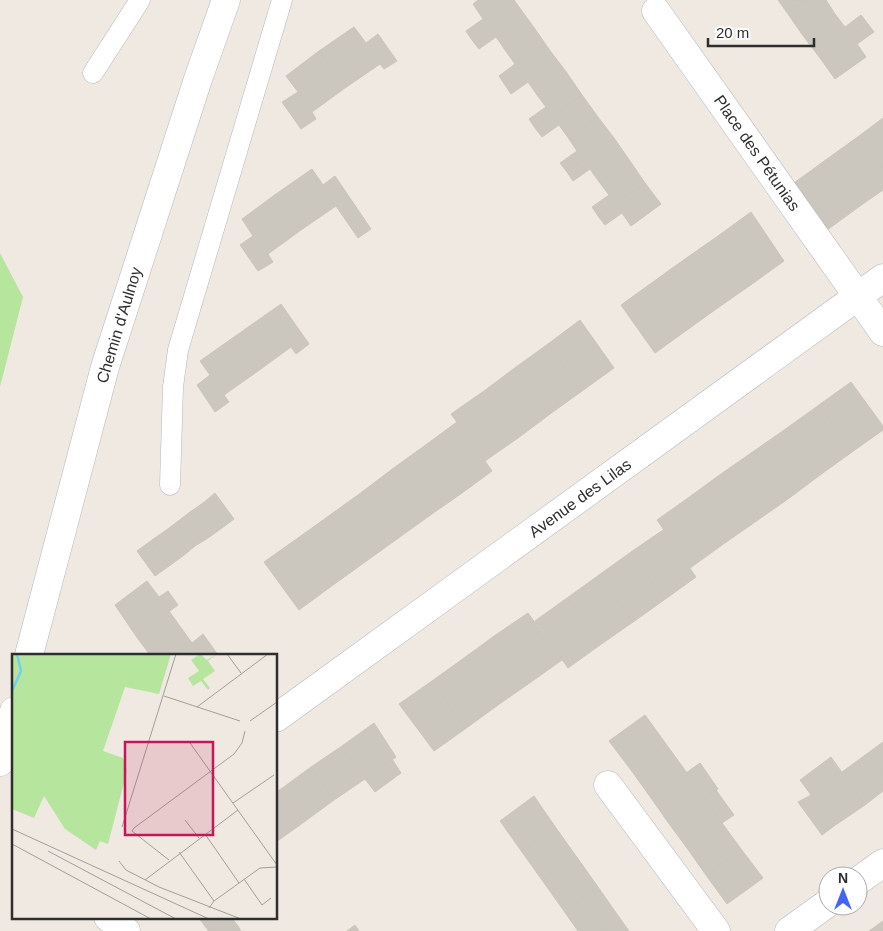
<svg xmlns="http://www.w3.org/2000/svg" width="883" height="931" font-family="Arial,sans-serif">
  <rect width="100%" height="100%" fill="#efe9e1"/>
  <path fill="#b6e59e" d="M0 253 23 297 0 387Z"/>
  <g fill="#cbc7bf" stroke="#cbc5ba">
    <path d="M478 0H514L519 7 472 40 466 31 483 19 473 4Z"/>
    <path d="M778 0H807L788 14Z"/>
    <path d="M807 0H826L835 14 804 37 788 14Z"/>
    <path d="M519 7 535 29 505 50 496 37 479 49 472 40Z"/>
    <path d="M835 14 845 27 861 15 868 24 820 58 804 37Z"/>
    <path d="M868 24 874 32 857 44 866 57 835 79 820 58Z"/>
    <path d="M354 27 366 43 378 34 397 61 384 69 380 64 345 88 319 51Z"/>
    <path d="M535 29 551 52 505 85 499 76 515 64 505 50Z"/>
    <path d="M319 51 345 88 312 112 316 119 301 129 282 102 298 92 286 76Z"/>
    <path d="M551 52 567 73 537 95 528 82 511 94 505 85Z"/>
    <path d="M567 73 582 95 535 128 529 119 546 107 537 95Z"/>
    <path d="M582 95 598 117 569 139 559 125 542 137 535 128Z"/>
    <path d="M598 117 614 138 567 172 560 163 577 151 569 139Z"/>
    <path d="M883 118V169L859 136Z"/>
    <path d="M859 136 883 169V190L860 206 827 159Z"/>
    <path d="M614 138 630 161 600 183 590 169 573 181 567 172Z"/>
    <path d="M827 159 860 206 827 230 794 183Z"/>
    <path d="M630 161 645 183 598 216 592 207 609 195 600 183Z"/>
    <path d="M312 169 323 185 335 176 371 229 358 238 336 206 301 230 276 194Z"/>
    <path d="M645 183 661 204 631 226 622 213 605 225 598 216Z"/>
    <path d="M276 194 301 230 268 254 273 262 258 271 240 245 253 236 242 219Z"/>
    <path d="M751 212 784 261 752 284 718 236Z"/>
    <path d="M718 236 752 284 719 307 685 259Z"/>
    <path d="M685 259 719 307 687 330 653 282Z"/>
    <path d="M653 282 687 330 655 353 621 305Z"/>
    <path d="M281 304 309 344 296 354 291 347 258 371 234 337Z"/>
    <path d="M580 320 614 368 582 391 548 344Z"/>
    <path d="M234 337 258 371 224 395 229 402 215 412 197 385 210 375 200 361Z"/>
    <path d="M548 344 582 391 550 414 516 367Z"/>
    <path d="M516 367 550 414 518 438 484 391Z"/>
    <path d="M851 382 883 426V430L852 452 819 405Z"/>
    <path d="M484 391 518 438 485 461 451 414Z"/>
    <path d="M819 405 852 452 820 475 787 428Z"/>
    <path d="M457 422 492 471 462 493 427 444Z"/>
    <path d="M787 428 820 475 788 499 754 451Z"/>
    <path d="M427 444 462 493 429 516 395 467Z"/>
    <path d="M754 451 788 499 755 522 721 474Z"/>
    <path d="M395 467 429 516 397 539 362 492Z"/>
    <path d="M721 474 755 522 722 545 688 498Z"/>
    <path d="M362 492 397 539 365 562 330 515Z"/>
    <path d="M215 493 234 519 222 528 203 503Z"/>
    <path d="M688 498 722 545 690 568 657 520Z"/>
    <path d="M203 503 222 528 208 538 190 512Z"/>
    <path d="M190 512 208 538 195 546 177 522Z"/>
    <path d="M330 515 365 562 333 585 298 538Z"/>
    <path d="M177 522 195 546 183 556 165 531Z"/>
    <path d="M663 530 696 577 664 600 631 552Z"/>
    <path d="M165 531 183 556 169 566 152 540Z"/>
    <path d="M298 538 333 585 299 610 264 562Z"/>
    <path d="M152 540 169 566 155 576 137 551Z"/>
    <path d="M631 552 664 600 633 622 599 575Z"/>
    <path d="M599 575 633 622 600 645 567 598Z"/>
    <path d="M147 581 159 597 168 591 178 605 136 636 115 605Z"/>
    <path d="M567 598 600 645 568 668 535 621Z"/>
    <path d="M169 611 192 643 176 655H150L136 636Z"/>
    <path d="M528 613 562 660 531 682 497 634Z"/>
    <path d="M203 634 218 655H176L192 643Z"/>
    <path d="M497 634 531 682 498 705 464 658Z"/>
    <path d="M464 658 498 705 465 729 432 681Z"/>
    <path d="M432 681 465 729 434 751 399 704Z"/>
    <path d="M645 715 666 744 631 770 609 741Z"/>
    <path d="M374 723 396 757 365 779 342 746Z"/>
    <path d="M883 742V775L868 753Z"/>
    <path d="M666 744 687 773 651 798 631 770Z"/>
    <path d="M342 746 365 779 334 800 311 767Z"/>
    <path d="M868 753 883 775V791L865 805 842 772Z"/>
    <path d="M831 757 865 805 834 826 800 780Z"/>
    <path d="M392 759 401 773 375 792 365 779Z"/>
    <path d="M700 763 718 789 670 825 651 798Z"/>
    <path d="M311 767 334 800 304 822 281 789Z"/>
    <path d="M281 789 304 822 276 842V792Z"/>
    <path d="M716 790 734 815 722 823 705 799Z"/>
    <path d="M811 795 834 826 822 835 798 802Z"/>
    <path d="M534 796 556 828 522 852 500 821Z"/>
    <path d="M705 799 722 823 687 848 670 825Z"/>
    <path d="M722 823 741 849 706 875 687 848Z"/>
    <path d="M556 828 576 856 542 880 522 852Z"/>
    <path d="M741 849 763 878 727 904 706 875Z"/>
    <path d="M576 856 598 887 564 911 542 880Z"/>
    <path d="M598 887 619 917 600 931H578L564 911Z"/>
    <path d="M198 917H225L208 930Z"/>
    <path d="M225 917H231L238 926 231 931H208V930Z"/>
    <path d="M619 917 629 931H600Z"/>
    <path d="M883 921V931H869Z"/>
    <path d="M355 925 359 931H347Z"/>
    <path d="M238 926 241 931H231Z"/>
  </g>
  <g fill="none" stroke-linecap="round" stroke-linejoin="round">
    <defs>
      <g id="service">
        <path d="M93 73 140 0"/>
        <path d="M170 485 173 387 178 350 282 0"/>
      </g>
      <g id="minor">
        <path d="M656 11 883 332"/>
        <path d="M29 655 105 367 198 79 226 0"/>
        <path d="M276 718 883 278"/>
        <path d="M0 762 14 711"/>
        <path d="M608 785 716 931"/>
        <path d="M858 881 883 863"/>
        <path d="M108 917 126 931"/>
        <path d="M789 931 828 903"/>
      </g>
    </defs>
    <use href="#service" stroke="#b4b7c1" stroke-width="21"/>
    <use href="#minor" stroke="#b4b7c1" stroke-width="29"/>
    <use href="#service" stroke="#fff" stroke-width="20"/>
    <use href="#minor" stroke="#fff" stroke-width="28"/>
  </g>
  <g text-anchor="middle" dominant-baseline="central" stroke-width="5" stroke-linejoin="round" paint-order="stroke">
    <g font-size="16" fill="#2e2e2e" stroke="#fff">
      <text transform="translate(757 153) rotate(55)">Place des Pétunias</text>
      <text transform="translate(119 325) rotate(-73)">Chemin d'Aulnoy</text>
      <text transform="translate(580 498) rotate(-36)">Avenue des Lilas</text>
    </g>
  </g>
  <g transform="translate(12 654)">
    <rect width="265" height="265" fill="#efe9e1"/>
    <path d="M0 0H159L147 40 113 33 91 97 111 104 115 117 96 190 88 187 84 196 53 175 32 142 22 164 0 155ZM188 0 195 6 205 0 196 7 203 17 191 25 198 34 196 36 189 27 181 32 176 24 187 17 179 6Z" fill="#b6e59e"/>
    <path fill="none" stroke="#75cff0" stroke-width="2.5" d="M0 37 9 17 5 0"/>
    <path fill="none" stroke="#a29e99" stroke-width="1" d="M215 0 229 19M152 42 228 67M185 53 256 0M238 67 265 48M178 89 265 211M221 149 262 121M173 166 187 184M110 173 164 0M0 175 197 265M193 180 227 229M0 190 139 265M36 197 164 265M167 198 202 247M157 206 120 177 122 174 222 100 230 89 233 77M107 207 114 216 147 233 229 265M232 225 250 251 259 244M133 226 226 156M197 254 202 247 248 214 265 213"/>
    <path fill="#c2185b" fill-opacity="0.15" stroke="#c2185b" stroke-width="2.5" d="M113 88H201V181H113Z"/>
    <rect width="265" height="265" fill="none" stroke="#2e2e2e" stroke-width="2.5"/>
  </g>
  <g transform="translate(843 891)"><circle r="24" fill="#ffffff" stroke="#ababab"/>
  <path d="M0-4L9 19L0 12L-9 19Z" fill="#4264fb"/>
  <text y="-8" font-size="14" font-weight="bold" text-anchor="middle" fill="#2e2e2e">N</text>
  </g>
  <path d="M708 38v8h106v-8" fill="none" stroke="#2e2e2e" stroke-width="2.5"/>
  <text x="716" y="38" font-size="15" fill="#2e2e2e" stroke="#ffffff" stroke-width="4" paint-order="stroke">20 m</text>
</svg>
